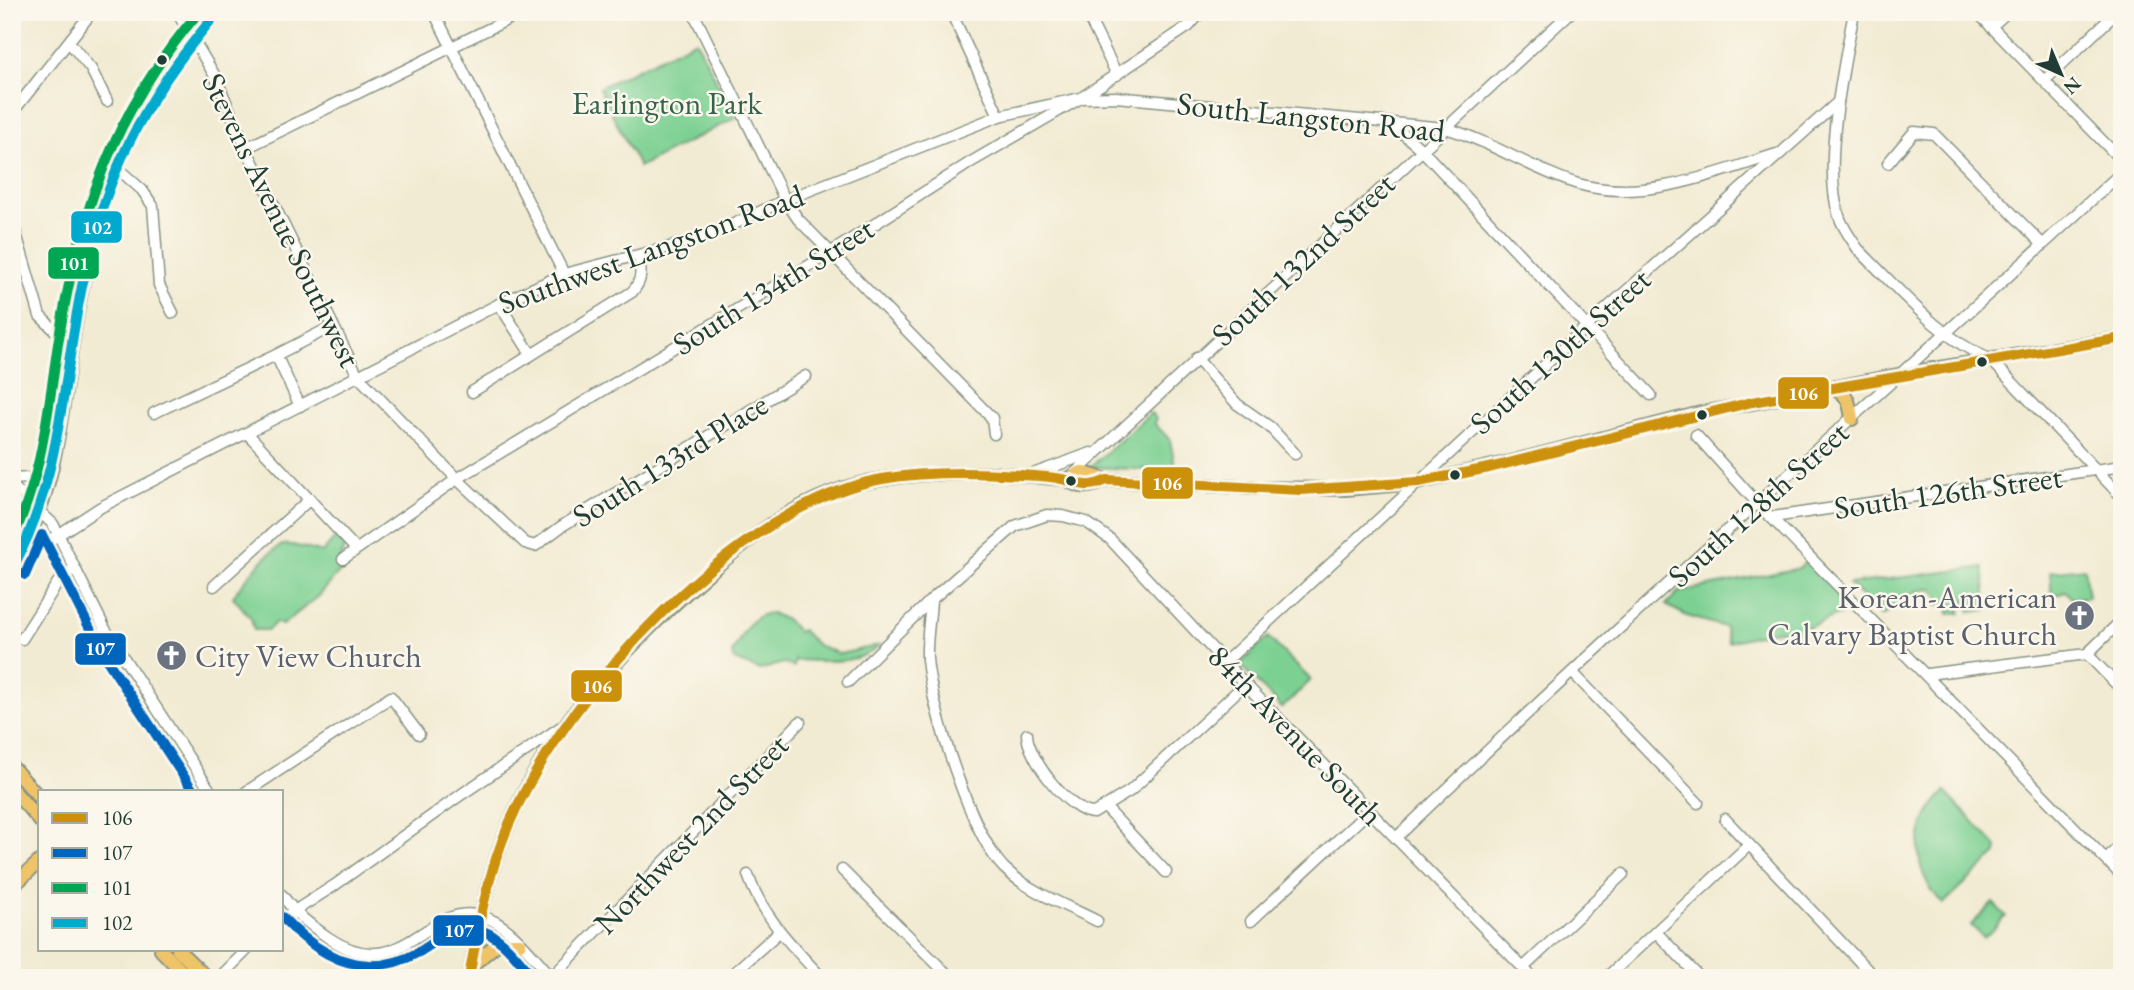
<svg xmlns="http://www.w3.org/2000/svg" width="2134" height="990" font-family="'EB Garamond',serif">
  <rect width="100%" height="100%" fill="#fbf7ec"/>
  <filter id="ink" filterUnits="userSpaceOnUse"><feTurbulence type="fractalNoise" baseFrequency=".0143" numOctaves="2"/><feDisplacementMap in="SourceGraphic" scale="14" xChannelSelector="R" yChannelSelector="G"/><feConvolveMatrix kernelMatrix="1 2 1 2 8 2 1 2 1" color-interpolation-filters="sRGB"/></filter>
  <filter id="wash" filterUnits="userSpaceOnUse"><feTurbulence type="fractalNoise" baseFrequency=".00686" numOctaves="4" result="noise"/><feDisplacementMap in="SourceGraphic" scale="28" xChannelSelector="R" yChannelSelector="G"/><feGaussianBlur stdDeviation="1.57" result="paint"/><feColorMatrix in="noise" values="0 0 0 0 0 0 0 0 0 0 0 0 0 0 0 0 0 1.4 0 .05"/><feComposite in="paint" operator="in"/></filter>
  <g filter="url(#wash)">
    <rect width="100%" height="100%" fill="#f2ebd3"/>
    <g fill="#7cd092" stroke="#4e8663" stroke-width="2">
      <path d="M696 40 735 118 639 167 599 88Z"/>
      <path d="M1151 413 1156 419 1154 423 1170 440 1176 471 1090 467Z"/>
      <path d="M337 536 345 546 341 556 347 563 319 596 282 625 276 622 268 630H254L251 618 233 597C240 585 271 548 283 545 294 543 311 550 322 553Z"/>
      <path d="M1808 559 1849 605 1847 611 1788 636 1779 630 1728 642 1725 627 1687 616 1666 605 1678 592 1800 568Z"/>
      <path d="M1983 567 1988 610 1970 612 1967 601H1961V613L1949 614 1948 603 1936 605 1940 599 1932 589 1917 591 1882 616 1849 584Z"/>
      <path d="M2084 568 2088 597 2072 599 2066 591 2052 597 2050 572Z"/>
      <path d="M772 613 788 621 798 632 802 630 817 645 840 654 880 645C858 666 824 661 795 660L794 667 783 663 760 670 734 660 732 653C743 635 749 614 772 613Z"/>
      <path d="M1268 637 1311 680 1282 708 1242 667V662Z"/>
      <path d="M1945 792 1997 846 1996 854 1943 904C1910 870 1911 825 1945 792Z"/>
      <path d="M1993 903 2006 916 1984 938 1971 925Z"/>
    </g>
  </g>
  <g filter="url(#ink)">
    <g fill="none" stroke-linecap="round" stroke-linejoin="round">
      <defs>
        <g id="minor">
          <path d="M177 12 215 76 246 148 358 376 457 479 525 543 535 546 562 526 806 376"/>
          <path d="M434 12 564 274"/>
          <path d="M693 12 785 200 798 219 992 418 994 434"/>
          <path d="M951 12 999 116"/>
          <path d="M1086 12 1117 75"/>
          <path d="M1854 12C1844 66 1822 165 1839 216 1843 228 1851 239 1858 249 1899 289 1937 337 1991 360L2122 497"/>
          <path d="M1977 12 2122 161"/>
          <path d="M1991 27 2007 12"/>
          <path d="M69 42 91 69 107 101"/>
          <path d="M2045 80 2117 12"/>
          <path d="M12 113 92 12"/>
          <path d="M1392 124 1422 150 1651 395"/>
          <path d="M246 148 523 12"/>
          <path d="M1888 163 1914 132 1934 134 2043 245"/>
          <path d="M115 166 142 190 153 206 159 285 173 313"/>
          <path d="M12 220 40 316 72 347"/>
          <path d="M499 304 531 354"/>
          <path d="M276 355 333 326"/>
          <path d="M1196 358 1237 404 1270 427 1295 454"/>
          <path d="M472 392 632 292C643 280 641 271 639 256"/>
          <path d="M154 413 276 355 300 406"/>
          <path d="M247 433 356 549"/>
          <path d="M1696 435 1757 503 2122 876"/>
          <path d="M1074 474 1571 12"/>
          <path d="M1030 475 1091 453"/>
          <path d="M12 479 30 478 54 462"/>
          <path d="M12 486 53 524 105 629 211 792"/>
          <path d="M1773 517 2122 466"/>
          <path d="M343 559 457 479 833 251 971 162 1081 98 1189 26 1201 12"/>
          <path d="M18 561 101 507 499 304 564 274 689 242 719 231 785 200 999 116 1081 98 1116 97 1445 128C1491 141 1532 170 1578 184 1644 203 1715 173 1777 154"/>
          <path d="M214 586 310 499"/>
          <path d="M931 600C930 620 926 640 927 659 931 707 971 834 1004 868 1029 892 1066 905 1097 921"/>
          <path d="M22 639 62 576 74 569"/>
          <path d="M2087 654 2122 690"/>
          <path d="M1225 662 1586 327 1838 102"/>
          <path d="M1573 673 1698 803"/>
          <path d="M1927 674 2087 654 2122 620"/>
          <path d="M848 682 931 600 1015 526 1047 515 1063 516 1086 522 1110 539 1245 684 1533 978"/>
          <path d="M1027 734C1027 757 1070 814 1094 813L1130 791 1245 684"/>
          <path d="M246 792 391 697 419 734"/>
          <path d="M1106 808 1166 872"/>
          <path d="M1725 819 1875 978"/>
          <path d="M1396 838C1632 610 1881 395 2122 172"/>
          <path d="M2106 859 2122 844"/>
          <path d="M842 870 951 978"/>
          <path d="M748 875C762 916 793 947 822 978"/>
          <path d="M282 895C295 914 310 925 329 938 402 987 426 901 481 916 510 923 533 957 553 978"/>
          <path d="M282 919 335 885 462 794 561 727"/>
          <path d="M1251 921 1369 811"/>
          <path d="M1656 932 1700 978"/>
          <path d="M1523 968 1623 874"/>
          <path d="M552 977 800 722"/>
          <path d="M219 978 247 950"/>
          <path d="M728 978 779 932"/>
          <path d="M1606 978 1749 845"/>
        </g>
        <g id="major">
          <path d="M1833 387C1848 395 1850 403 1852 419"/>
          <path d="M1068 479 1081 472 1107 480 1258 488 1345 489 1417 483 1510 462 1701 413 1903 374 2122 338"/>
          <path d="M12 495 27 537"/>
          <path d="M12 569C54 502 60 421 72 345 92 211 123 113 218 12"/>
          <path d="M12 767 40 798"/>
          <path d="M12 789 40 821"/>
          <path d="M12 887 40 861"/>
          <path d="M161 950 188 978"/>
          <path d="M178 950 207 978"/>
          <path d="M471 966 497 944H520"/>
          <path d="M469 978C478 926 488 873 509 824 548 733 612 661 685 594 742 542 804 491 883 479 942 470 1003 472 1063 479 1070 480 1074 486 1082 486 1091 487 1098 484 1107 480"/>
        </g>
      </defs>
      <use href="#minor" stroke="#889484" stroke-width="13"/>
      <use href="#major" stroke="#889484" stroke-width="16"/>
      <use href="#minor" stroke="#fff" stroke-width="10"/>
      <use href="#major" stroke="#efc469" stroke-width="12"/>
      <defs>
        <path id="bus-1" d="M469 978C478 926 488 873 509 824 566 693 737 505 882 479 927 471 974 472 1020 475 1034 476 1048 476 1062 479 1083 483 1084 490 1107 480L1301 490 1418 482 1489 468 1752 402 2122 338"/>
        <g id="bus-2">
          <path d="M25 575 42 535 103 654 194 792"/>
          <path d="M282 917C320 958 366 982 419 952 437 941 455 925 478 930 501 934 519 961 534 978"/>
        </g>
        <path id="bus-3" d="M12 539C42 478 48 410 58 344 78 215 113 112 199 12"/>
        <path id="bus-4" d="M12 569C59 484 62 389 80 296 102 180 141 101 218 12"/>
      </defs>
      <use href="#bus-1" stroke="#fbf7ec" stroke-width="16"/>
      <use href="#bus-2" stroke="#fbf7ec" stroke-width="16"/>
      <use href="#bus-3" stroke="#fbf7ec" stroke-width="16"/>
      <use href="#bus-4" stroke="#fbf7ec" stroke-width="16"/>
      <use href="#bus-1" stroke="#cc910a" stroke-width="10"/>
      <use href="#bus-2" stroke="#0065bd" stroke-width="10"/>
      <use href="#bus-3" stroke="#00a651" stroke-width="10"/>
      <use href="#bus-4" stroke="#00a9ce" stroke-width="10"/>
    </g>
  </g>
  <defs>
    <symbol id="church-disc" viewBox="-11 -11 22 22"><circle r="9.5" fill="#6b7280" stroke="#fbf7ec"/><path d="M-1.2-6h2.4v3.5h3.3v2.4h-3.3V6h-2.4V-.1h-3.3v-2.4h3.3Z" fill="#fff"/></symbol>
  </defs>
  <g fill-rule="evenodd">
    <use href="#church-disc" x="2062" y="598" width="35" height="35"/>
    <use href="#church-disc" x="154" y="638" width="35" height="35"/>
  </g>
  <g fill="#1f3d34" stroke="#fbf7ec" stroke-width="2.5">
    <circle cx="162" cy="60" r="6"/>
    <circle cx="1982" cy="362" r="6"/>
    <circle cx="1702" cy="415" r="6"/>
    <circle cx="1455" cy="475" r="6"/>
    <circle cx="1071" cy="481" r="6"/>
  </g>
  <g text-anchor="middle" dominant-baseline="central" stroke-width="5" stroke-linejoin="round" paint-order="stroke">
    <g font-size="32" fill="#36624c" stroke="#fbf7ec">
      <text x="667" y="103">Earlington Park</text>
    </g>
    <g font-size="32" fill="#1f3d34" stroke="#fbf7ec">
      <text transform="translate(1311 117) rotate(6)">South Langston Road</text>
      <text transform="translate(282 220) rotate(64)">Stevens Avenue Southwest</text>
      <text transform="translate(651 249) rotate(-20)">Southwest Langston Road</text>
      <text transform="translate(1303 259) rotate(-43)">South 132nd Street</text>
      <text transform="translate(773 286) rotate(-32)">South 134th Street</text>
      <text transform="translate(1560 351) rotate(-42)">South 130th Street</text>
      <text transform="translate(670 460) rotate(-32)">South 133rd Place</text>
      <text transform="translate(1948 492) rotate(-8)">South 126th Street</text>
      <text transform="translate(1758 504) rotate(-42)">South 128th Street</text>
      <text transform="translate(1296 735) rotate(46)">84th Avenue South</text>
      <text transform="translate(691 834) rotate(-46)">Northwest 2nd Street</text>
    </g>
    <g font-size="32" fill="#5b616d" stroke="#fbf7ec" text-anchor="end">
      <text x="2057" y="597">Korean-American<tspan x="2057" dy="37">Calvary Baptist Church</tspan></text>
      <text x="195" y="656" text-anchor="start">City View Church</text>
    </g>
  </g>
  <g stroke="#fbf7ec" stroke-width="2.5">
    <rect x="70" y="210" width="53" height="34" rx="7" fill="#00a9ce"/>
    <rect x="47" y="246" width="53" height="34" rx="7" fill="#00a651"/>
    <rect x="1777" y="376" width="53" height="34" rx="7" fill="#cc910a"/>
    <rect x="1141" y="466" width="53" height="34" rx="7" fill="#cc910a"/>
    <rect x="74" y="632" width="53" height="34" rx="7" fill="#0065bd"/>
    <rect x="570" y="669" width="53" height="34" rx="7" fill="#cc910a"/>
    <rect x="432" y="914" width="53" height="33" rx="7" fill="#0065bd"/>
  </g>
  <g font-size="19" text-anchor="middle" font-weight="bold" fill="#fff">
    <text x="97" y="234">102</text>
    <text x="74" y="270">101</text>
    <text x="1803" y="400">106</text>
    <text x="1167" y="490">106</text>
    <text x="100" y="655">107</text>
    <text x="597" y="693">106</text>
    <text x="459" y="937">107</text>
  </g>
  <rect width="2134" height="990" fill="none" stroke="#fbf7ec" stroke-width="42"/>
  <rect x="38" y="790" width="245" height="161" fill="#fbf7ec" stroke="#a3ada2" stroke-width="2"/>
  <rect x="52" y="813" width="35" height="10" fill="#cc910a" stroke="#a3ada2" stroke-width="2"/>
  <text x="102" y="825" font-size="21" fill="#1f3d34">106</text>
  <rect x="52" y="848" width="35" height="10" fill="#0065bd" stroke="#a3ada2" stroke-width="2"/>
  <text x="102" y="860" font-size="21" fill="#1f3d34">107</text>
  <rect x="52" y="883" width="35" height="10" fill="#00a651" stroke="#a3ada2" stroke-width="2"/>
  <text x="102" y="895" font-size="21" fill="#1f3d34">101</text>
  <rect x="52" y="918" width="35" height="10" fill="#00a9ce" stroke="#a3ada2" stroke-width="2"/>
  <text x="102" y="930" font-size="21" fill="#1f3d34">102</text>
  <g transform="translate(2061 74) rotate(136)" stroke="#fbf7ec" stroke-width="5" paint-order="stroke">
  <path d="M0-5L12 26L0 18L-12 26Z" fill="#1f3d34"/>
  <text y="-10" font-size="19" font-weight="bold" text-anchor="middle" fill="#1f3d34">N</text>
  </g>
</svg>
